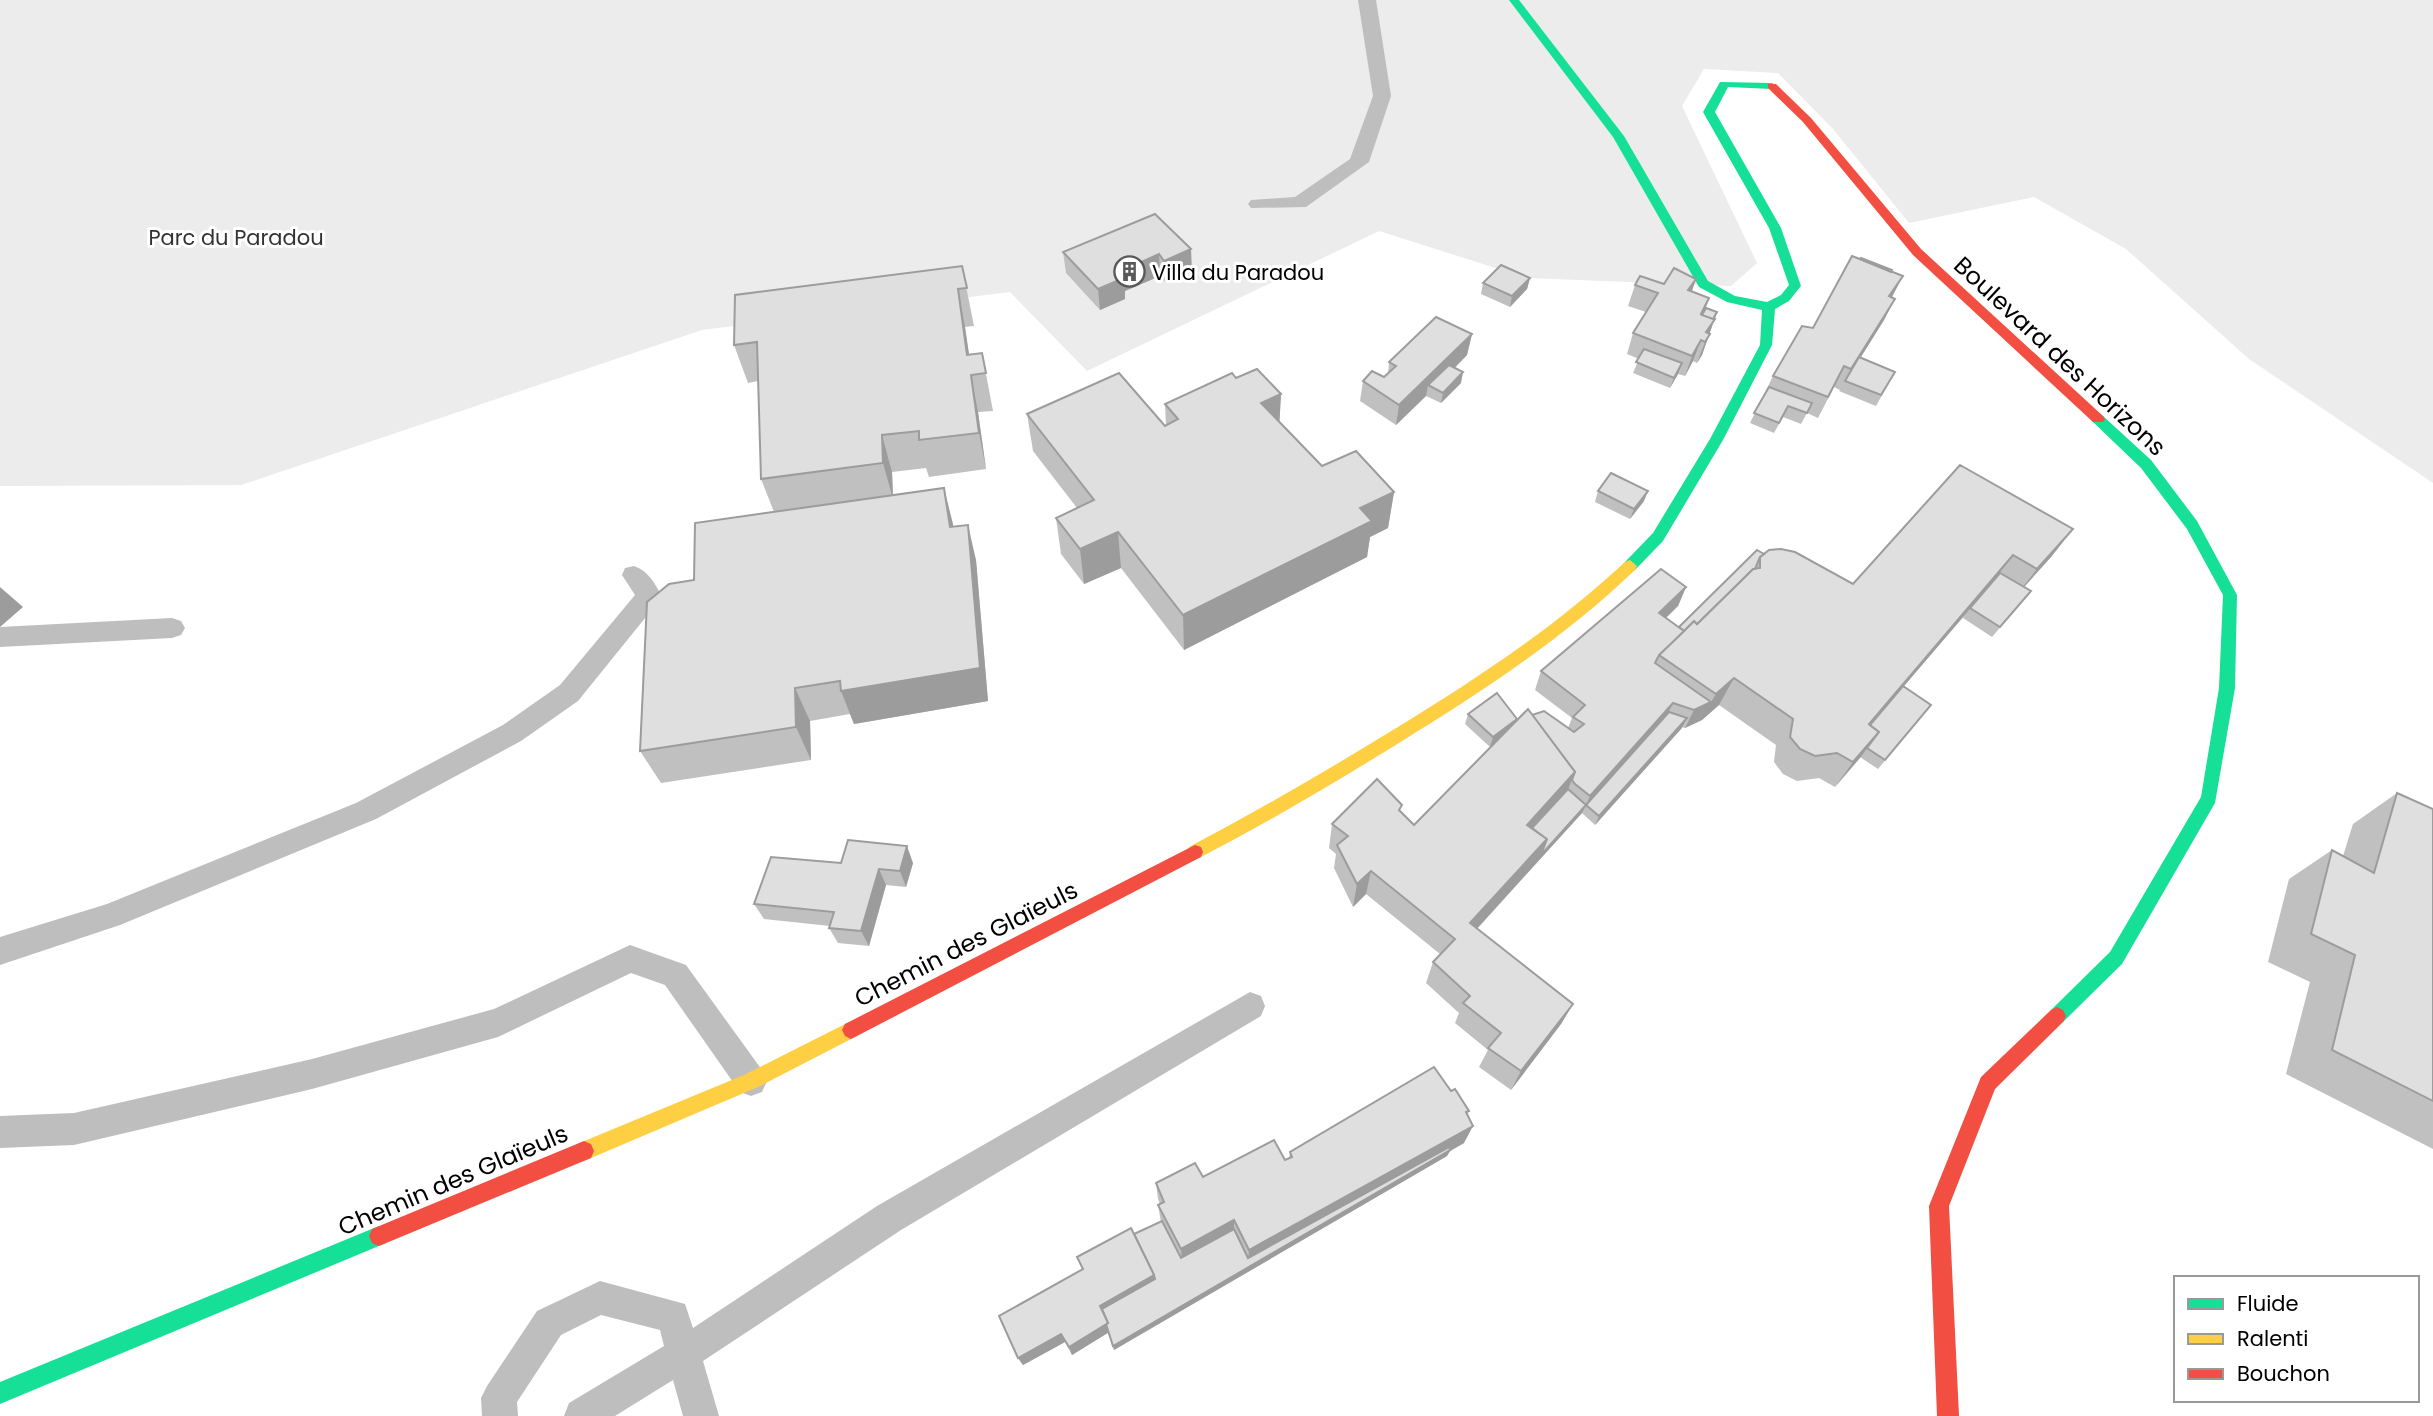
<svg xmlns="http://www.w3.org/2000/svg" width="2433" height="1416" font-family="Poppins,sans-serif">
  <rect width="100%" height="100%" fill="#fff"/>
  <path fill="#ececec" d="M0 0H2433V483L2249 359 2126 249 2034 197 1909 223 1833 129 1778 73 1704 69 1682 106 1757 263 1731 286 1527 278 1379 231 1087 371 1010 292 702 330 241 485 0 486Z"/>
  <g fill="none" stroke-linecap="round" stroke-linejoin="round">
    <g fill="#bebebe" fill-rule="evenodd">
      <path d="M1358 0H1376L1391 96 1369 162 1306 207 1251 208 1248 204 1251 200 1295 197 1350 159 1373 96Z"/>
      <path d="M634 566C647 570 655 583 661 595L658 602 578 701 521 741 376 819 120 925 0 965V937L107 904 356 803 503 725 560 685 635 595 622 575 625 568Z"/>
      <path d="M172 618 181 621 185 628 181 635 172 638 0 647V627Z"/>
      <path d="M630 945 686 965 762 1070 767 1081 762 1092 751 1096 740 1092 665 985 631 973 498 1037 312 1089 74 1145 0 1148V1116L74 1113 312 1059 494 1009Z"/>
      <path d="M1250 992 1261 996 1265 1006 1261 1016 901 1230 703 1361 719 1416H683L673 1380 615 1416H564L569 1403 664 1346 660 1330 601 1315 561 1335 517 1402 518 1416H482L481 1398 487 1386 537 1311 600 1281 685 1304 693 1328 877 1206Z"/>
    </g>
    <g fill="#16e098" fill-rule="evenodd">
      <path d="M1509 0H1519L1624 136 1708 281 1735 296 1767 302 1781 295 1789 285 1769 228 1703 112 1720 82 1772 83 1777 86 1772 89 1728 87 1715 112 1781 228 1801 286 1789 301 1775 309 1772 345 1723 440 1663 541 1635 570 1630 572 1623 566 1625 562 1653 533 1710 439 1760 345 1762 310 1727 302 1699 287 1613 137Z"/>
      <path d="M2098 414 2103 416 2151 460 2197 521 2237 595 2235 688 2215 803 2122 964 2063 1022 2057 1025 2051 1022 2048 1016 2051 1010 2110 952 2201 797 2219 688 2223 595 2187 529 2141 468 2093 422 2091 419 2093 416Z"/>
      <path d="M379 1226 386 1229 389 1236 386 1243 0 1404V1382Z"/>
    </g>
    <g fill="#ffcf43" fill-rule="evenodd">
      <path d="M1630 560 1637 566 1635 570C1564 638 1483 691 1399 743 1334 783 1269 822 1201 857L1195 859 1189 857 1187 852 1189 847C1257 811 1323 773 1388 733 1472 682 1553 629 1625 562Z"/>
      <path d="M851 1021 857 1024 860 1030 857 1036 758 1087 584 1161 577 1158 574 1151 577 1144 744 1075Z"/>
    </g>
    <g fill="#f24e42" fill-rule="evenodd">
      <path d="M1768 84H1776L1811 118 1921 249 2103 416 2105 419 2103 422H2093L1913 255 1803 122 1768 88Z"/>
      <path d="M1195 845 1201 847 1203 852 1201 857 857 1036 851 1039 845 1036 842 1030 845 1024Z"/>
      <path d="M2057 1007 2063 1010 2066 1016 2063 1022 1995 1089 1949 1206 1959 1416H1937L1929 1206 1981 1077 2051 1010Z"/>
      <path d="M584 1141 591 1144 594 1151 591 1158 379 1246 372 1243 369 1236 372 1229Z"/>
    </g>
  </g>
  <g fill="#c0c0c0">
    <path d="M1155 214 1192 271 1165 282 1160 276 1125 291V299L1100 310 1066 273 1063 252Z"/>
    <path d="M962 266 974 326 965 327 969 355 982 353 993 411 978 412 986 469 929 477 926 468 892 472 893 495 953 527 976 560 988 701 854 724 850 714 810 721 811 760 661 783 640 751 694 580 774 512 761 479 758 381 748 383 734 345Z"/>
    <path d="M1891 272 1892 297 1884 320 1860 358 1895 372 1876 406 1839 391 1840 390 1834 387 1818 418 1807 413 1801 424 1783 417 1774 433 1750 423 1773 376 1813 328Z"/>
    <path d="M1530 278 1527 289 1510 307 1481 294 1483 283Z"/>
    <path d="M1664 284 1692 292 1709 298 1706 308 1717 312 1702 355 1697 363 1693 361 1685 376 1678 374 1670 388 1633 373 1639 359 1627 354 1633 333 1646 312 1628 306 1635 285Z"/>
    <path d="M1472 334 1467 355 1455 368 1461 383 1441 403 1426 396 1396 425 1360 401 1363 381 1384 377 1388 373 1389 362Z"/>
    <path d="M1236 378 1281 394 1279 422 1322 466 1394 492 1388 528 1370 537 1367 557 1184 650 1121 568 1084 584 1061 554 1056 518 1077 508 1033 451 1027 414 1165 426 1166 425 1165 404Z"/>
    <path d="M1598 491 1644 501 1630 519 1595 502Z"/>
    <path d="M2073 529 2051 557 2024 587 2023 601 1992 637 1963 618 1965 615 1903 687 1931 705 1878 769 1860 757 1835 787 1819 778 1797 781 1783 774 1774 762 1776 745 1719 705 1702 720 1685 728 1682 727 1595 825 1582 813 1477 929 1573 1004 1561 1024 1511 1090 1479 1067 1488 1050 1455 1023 1459 1013 1426 983 1433 962 1440 954 1366 894 1353 907 1334 868 1336 854 1329 848 1332 824 1401 812 1414 825 1495 743 1490 747 1465 724 1468 714 1517 721 1532 715 1568 728 1572 718 1535 690 1541 671 1686 587 1678 606 1666 618 1679 627 1764 554 1853 584Z"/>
    <path d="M2397 793 2433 809V1149L2286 1074 2310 982 2268 962 2289 879 2332 850 2343 856 2353 824Z"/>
    <path d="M841 863H913L906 887 886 885 869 946 838 943 829 928 830 926 764 919 754 904Z"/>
    <path d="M1451 1091 1469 1111 1467 1115 1464 1143 1450 1151 1447 1156 1114 1350 1109 1332 1072 1355 1065 1342 1023 1365 1018 1358 1082 1269 1077 1257 1134 1234 1161 1222 1158 1205 1160 1204 1158 1199 1156 1183 1203 1177 1285 1160 1289 1158 1290 1152Z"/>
  </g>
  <g fill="#9c9c9c">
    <path d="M1191 249 1192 271 1165 282 1164 261Z"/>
    <path d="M1159 254 1160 276 1125 291V299L1100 310 1098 289 1119 272Z"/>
    <path d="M1903 276 1892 297 1889 296Z"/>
    <path d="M1530 278 1527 289 1510 307 1512 296Z"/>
    <path d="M1696 279 1689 300 1688 290Z"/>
    <path d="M958 289 965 327 972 375 967 355Z"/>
    <path d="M1895 299 1884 320 1846 381H1845L1851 369Z"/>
    <path d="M1717 312 1702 355 1697 363 1705 342 1707 328Z"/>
    <path d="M1472 334 1467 355 1434 388 1428 385 1426 396 1396 425 1399 405Z"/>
    <path d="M1701 340 1693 361 1685 376 1692 356Z"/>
    <path d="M1682 363 1678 374 1670 388 1674 378Z"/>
    <path d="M1463 372 1461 383 1441 403 1443 393Z"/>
    <path d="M971 375 978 412 986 469 979 433Z"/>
    <path d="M1281 394 1279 431 1261 403Z"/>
    <path d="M882 435 892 472 893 499 883 463Z"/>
    <path d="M944 488 953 524 958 563 950 527Z"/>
    <path d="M1648 491 1644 501 1630 519 1634 509Z"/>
    <path d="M1394 492 1388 528 1370 537 1367 557 1184 650 1183 615 1360 508Z"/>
    <path d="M968 525 976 560 988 701 854 724 841 691Z"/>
    <path d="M2073 529 2051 557 2015 597 2037 569Z"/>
    <path d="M1118 532 1121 568 1084 584 1080 549Z"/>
    <path d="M2013 555 1992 583 1857 741 1869 724Z"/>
    <path d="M0 587 23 607 0 627Z"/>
    <path d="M1686 587 1678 606 1651 632 1659 613Z"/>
    <path d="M1734 678 1719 705 1702 720 1685 728 1694 710 1711 702 1716 694Z"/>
    <path d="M795 688 810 721 811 760 796 727Z"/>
    <path d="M1673 703 1664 721 1586 805 1582 813 1462 945 1470 923 1547 839 1586 805 1590 796Z"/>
    <path d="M1687 718 1682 728 1595 825 1599 816Z"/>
    <path d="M1517 719 1514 728 1490 747 1493 737Z"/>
    <path d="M1879 732 1860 758 1835 787 1853 762Z"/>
    <path d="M1575 772 1565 797 1524 842 1527 825Z"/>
    <path d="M907 846 913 863 906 887 900 871Z"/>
    <path d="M879 869 886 885 869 946 861 931Z"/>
    <path d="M1371 871 1366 894 1353 907 1357 884Z"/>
    <path d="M1573 1004 1561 1024 1511 1090 1521 1071Z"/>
    <path d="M1473 1126 1464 1143 1450 1151 1447 1156 1114 1350 1113 1346 1248 1263 1249 1250Z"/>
    <path d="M1234 1220V1234L1182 1263 1181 1249Z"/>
    <path d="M1154 1275 1156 1284 1103 1314 1100 1306Z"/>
    <path d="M1108 1323 1111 1331 1072 1355 1069 1347Z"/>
    <path d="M1061 1334 1065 1342 1023 1365 1018 1358Z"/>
  </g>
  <g fill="#dfdfdf" stroke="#9c9c9c" stroke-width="2">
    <path d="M1155 214 1191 249 1164 261 1159 254 1119 272 1124 278 1098 289 1063 252Z"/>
    <path d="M1852 256 1903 276 1889 296 1895 299 1851 369 1844 366 1828 397 1773 376 1802 326 1813 328Z"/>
    <path d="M1861 258 1892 270 1891 272 1860 259Z"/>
    <path d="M1501 265 1530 278 1512 296 1483 283Z"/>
    <path d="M962 266 967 288 958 289 967 355 982 353 986 373 971 375 979 433 919 440V431L882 435 883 463 761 479 757 342 734 345 735 295Z"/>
    <path d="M1674 268 1696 279 1688 290 1709 298 1701 314 1715 319 1706 332 1710 334 1705 342 1701 340 1692 356 1633 333 1658 293 1635 285 1640 276 1664 284Z"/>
    <path d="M1706 308 1717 312 1713 319 1702 315Z"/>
    <path d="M1436 317 1472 334 1399 405 1363 381 1372 371 1384 377 1396 366 1389 362Z"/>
    <path d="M1644 349 1682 363 1674 378 1636 362Z"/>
    <path d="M1859 357 1895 372 1881 395 1845 381Z"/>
    <path d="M1449 365 1463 372 1443 393 1428 385Z"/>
    <path d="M1257 369 1281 394 1261 403 1322 466 1356 451 1394 492 1360 508 1372 521 1183 615 1118 532 1080 549 1056 518 1094 500 1027 414 1119 373 1165 426 1178 419 1165 404 1232 373 1236 378Z"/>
    <path d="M1769 387 1812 403 1807 413 1788 406 1779 423 1754 413Z"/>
    <path d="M1960 465 2073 529 2037 569 2013 555 1869 724 1879 732 1853 762 1837 753 1815 756 1800 749 1790 737 1793 719 1734 678 1716 694 1659 655 1694 621 1697 624 1753 569 1760 568V557L1769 550 1781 549 1795 552 1853 584Z"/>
    <path d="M1611 473 1648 491 1634 509 1598 491Z"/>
    <path d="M944 488 950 527 968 525 980 668 841 691 840 681 795 688 796 727 640 751 647 602 669 584 694 580 695 523Z"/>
    <path d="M1757 550 1764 554 1760 557 1755 569H1753L1697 624 1694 621 1684 631 1679 627Z"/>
    <path d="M1661 569 1686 587 1659 613 1684 631 1659 655 1655 663 1711 702 1694 710 1673 703 1590 796 1575 784 1572 780 1575 772 1532 715 1544 711 1574 732 1584 724 1573 717 1585 705 1541 671Z"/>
    <path d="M2000 573 2031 591 2000 627 1970 608Z"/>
    <path d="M1903 686 1931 705 1885 760 1867 748 1879 732 1870 725Z"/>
    <path d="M1497 693 1517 719 1493 737 1468 714Z"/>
    <path d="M1528 709 1575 772 1527 825 1547 839 1470 923 1573 1004 1521 1071 1488 1048 1501 1033 1463 1003 1470 996 1433 962 1455 939 1371 871 1357 884 1337 845 1348 836 1332 824 1377 779 1402 805 1399 810 1414 825Z"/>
    <path d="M1669 712 1687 718 1599 816 1586 805Z"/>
    <path d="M1568 789 1586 805 1541 855 1547 839 1532 828Z"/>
    <path d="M2397 793 2433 809V1101L2332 1050 2355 955 2311 934 2332 850 2374 873Z"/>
    <path d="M848 840 907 846 900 871 879 869 861 931 829 928 834 912 754 904 771 857 841 863Z"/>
    <path d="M1434 1067 1451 1091 1455 1089 1469 1111 1466 1112 1473 1126 1249 1250 1234 1220 1181 1249 1158 1205 1164 1202 1156 1183 1195 1163 1203 1177 1274 1140 1285 1160 1292 1157 1290 1152Z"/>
    <path d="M1449 1147 1450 1150 1113 1346 1106 1324 1108 1323 1102 1309 1155 1279 1154 1275 1134 1234 1162 1221 1181 1258 1234 1229 1248 1258Z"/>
    <path d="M1131 1228 1154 1275 1100 1306 1108 1323 1069 1347 1061 1334 1018 1358 999 1316 1083 1269 1077 1257Z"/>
  </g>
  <defs>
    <symbol id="building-ring" viewBox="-11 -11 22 22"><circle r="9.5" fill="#fff" stroke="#595959" stroke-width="1.5"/><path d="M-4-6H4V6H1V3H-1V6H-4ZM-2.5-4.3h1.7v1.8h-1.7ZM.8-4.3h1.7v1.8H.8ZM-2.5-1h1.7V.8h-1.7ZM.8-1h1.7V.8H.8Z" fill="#595959"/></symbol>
  </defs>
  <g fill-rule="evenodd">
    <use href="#building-ring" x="1112" y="254" width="35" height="35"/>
  </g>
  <g text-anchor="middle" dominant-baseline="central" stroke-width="6" stroke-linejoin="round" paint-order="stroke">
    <g font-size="21" fill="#333" stroke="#fff">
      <text x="236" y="237">Parc du Paradou</text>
    </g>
    <g font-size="21" fill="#000" stroke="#fff" text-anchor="start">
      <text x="1152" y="272">Villa du Paradou</text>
    </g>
    <g font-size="24" fill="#000" stroke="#fff">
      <text transform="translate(2060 356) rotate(43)">Boulevard des Horizons</text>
      <text transform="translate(966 944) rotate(-27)">Chemin des Glaïeuls</text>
      <text transform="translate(453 1180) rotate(-23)">Chemin des Glaïeuls</text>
    </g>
  </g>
  <rect x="2174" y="1276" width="245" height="126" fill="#ffffff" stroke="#999999" stroke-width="2"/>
  <rect x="2188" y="1299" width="35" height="10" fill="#16e098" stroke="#999999" stroke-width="2"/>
  <text x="2237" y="1311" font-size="21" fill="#000000">Fluide</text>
  <rect x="2188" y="1334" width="35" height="10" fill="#ffcf43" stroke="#999999" stroke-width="2"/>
  <text x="2237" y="1346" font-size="21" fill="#000000">Ralenti</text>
  <rect x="2188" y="1369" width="35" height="10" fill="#f24e42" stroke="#999999" stroke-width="2"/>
  <text x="2237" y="1381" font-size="21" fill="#000000">Bouchon</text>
</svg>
